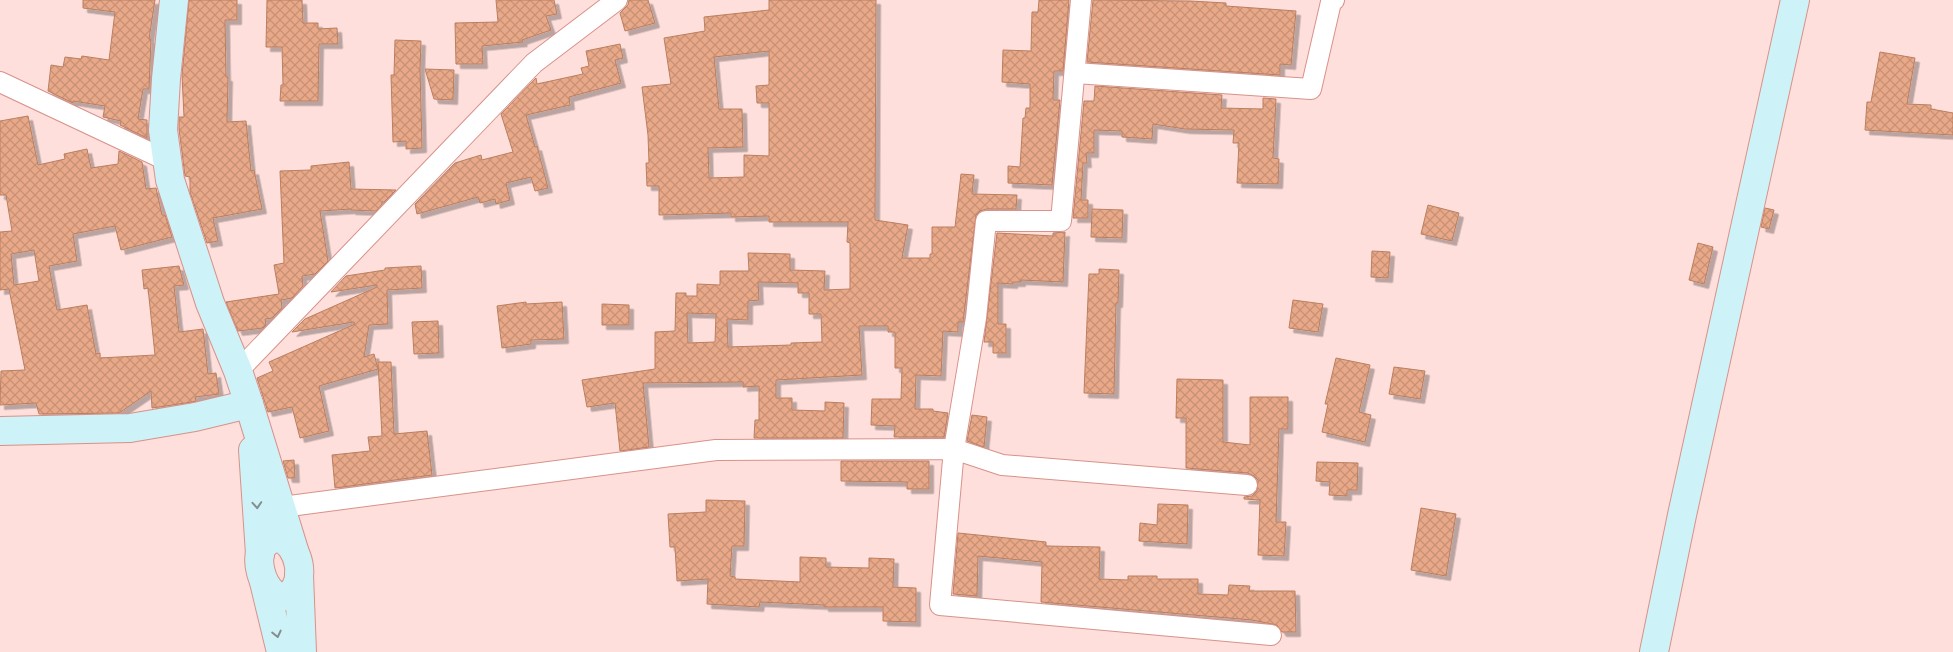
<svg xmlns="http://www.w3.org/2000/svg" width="1953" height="652" font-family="'Space Grotesk',sans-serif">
  <defs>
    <pattern id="building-cross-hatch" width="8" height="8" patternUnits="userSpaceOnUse" patternTransform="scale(1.25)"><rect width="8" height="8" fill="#e9a989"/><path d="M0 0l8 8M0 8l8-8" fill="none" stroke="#c89075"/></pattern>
    <filter id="shadow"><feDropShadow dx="4.5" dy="4.5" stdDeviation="0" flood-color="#0004"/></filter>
  </defs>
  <rect width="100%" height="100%" fill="#fedfdb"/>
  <g fill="url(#building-cross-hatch)" stroke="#ba7e5f" fill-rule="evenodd" filter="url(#shadow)">
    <path d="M83 0H155L149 39H151L149 89H143L138 119 147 120V138L120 125 121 121 103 117 105 106 73 101V103L48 91 51 65 63 67 65 57 81 59 82 56 109 60 115 12 83 8Z"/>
    <path d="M189 0H237V20H225L226 77H228L227 122 246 121 251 171 254 170 262 209 213 218 218 241 207 243 190 192V177L185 176 179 129V117H184L182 75Z"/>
    <path d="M267 0H302L303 23H318V29L337 28 338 44H319L318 101H280L281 85H283L282 47H266Z"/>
    <path d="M496 0H554L557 14 546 16 551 30 522 40 523 42 482 46 483 64H456L455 23 498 22Z"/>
    <path d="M629 0H648L655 23 625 31 620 13 628 5Z"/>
    <path d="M769 0H876L875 220 908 225 902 258H930V254H932V227H955L961 174 974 175 972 194 1017 195 1016 209H986L980 211 976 215 963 322H958V332L943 331 941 376 916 375 915 409H933V411L948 413 944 437H894L895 426 871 425 872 399H901L902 368H895V332H888V326H859L862 375 776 380V398H792V410L825 411V402L844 403 843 438H754L755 420H759V386L743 387V382L643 383 649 447 620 451 615 403 587 407 582 380 655 369V332L675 331 676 293H686V296H697V284L720 285V271H749L748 253 790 254V270L825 271 824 290 850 289V243L847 242 848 222H769V216L731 217V213L659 215V186H647L646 163H649L648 135 642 87 671 84 664 38 705 31 704 17 769 10ZM769 51V85L756 86 757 103H769V156L744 155V177L709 178 708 148 743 147 742 109H719L714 57ZM758 282 798 283V293H809V314H821L822 342 791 343V345L728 347 727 319 748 320V301L759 300ZM687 313 716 314 715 342 688 343Z"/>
    <path d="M1039 0H1069L1063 71H1054L1053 100H1060L1052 185 1008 183V166L1020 167 1023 118H1025L1026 108H1030V84L1002 82 1003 50 1031 51 1032 12H1038Z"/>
    <path d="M1093 0 1190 1 1226 3V6L1296 11 1291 65 1280 64V75L1087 62Z"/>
    <path d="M395 40 421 41 420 69 422 148 406 149V141L393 142 391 75H394Z"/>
    <path d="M620 44 623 58 615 60 621 83 569 97 570 105 526 115 535 147 537 146 548 188 535 191 531 177 506 183 510 200 496 204 495 199 480 203 478 197 417 214 415 204 455 163 481 155 482 160 513 152 501 114 536 78 537 84 583 74 581 68 589 66 586 51Z"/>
    <path d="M1880 52 1915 58 1907 104 1931 105V109L1953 113V135L1865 130 1867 102H1871Z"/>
    <path d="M425 69 454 70 453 100 434 99Z"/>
    <path d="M1095 86 1222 95 1221 108 1263 109V98L1276 99 1273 158 1279 159 1278 184 1237 183 1239 143H1233L1234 130 1185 129 1153 124 1152 139 1122 137V131L1094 130V153H1086L1087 163H1083L1081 200H1088V218H1073L1084 101H1094Z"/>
    <path d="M28 116 38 165 65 159 64 154 87 149 91 168 118 164 119 151 142 162 146 189 156 188 162 215H165L172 237 121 250 115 226 73 234 77 261 49 266 57 310 87 305 96 354 100 353V358L155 355 148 288 144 289 142 270 179 266 184 285 174 286 179 332 203 329 208 374 216 373 219 394 195 397 196 401 192 402 152 408 151 391 119 413 39 414 36 403 0 405 1 371 25 370 9 289 0 290V232L12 231 6 195H0V121ZM34 250 39 281 14 285 11 254Z"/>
    <path d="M349 162 351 189 396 190 384 202H382V204L376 211 351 210V209L320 211 328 261 315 274 302 276 303 286 292 298 281 300 282 308 272 318 265 319 266 325 263 328 238 331 226 302 279 294 274 265 284 263 280 171 311 170V166Z"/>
    <path d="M1428 205 1459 213 1452 241 1421 234Z"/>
    <path d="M1765 208 1774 210 1769 229 1761 227Z"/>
    <path d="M1092 209 1123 210 1122 238 1091 237Z"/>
    <path d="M1065 232 1063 282 1021 280V282H1013V284L998 283V324H1006V353H993V342H984L997 233 1053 236V233Z"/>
    <path d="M1698 243 1713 247 1704 284 1689 280Z"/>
    <path d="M1372 251 1390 252 1388 278 1371 277Z"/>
    <path d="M421 266 422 288 387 290 388 324 369 325 364 357 374 354 378 369 319 386 329 431 300 438 292 407 268 412 257 378 273 371 269 362 355 324 354 322 292 332 305 319 377 287V285L331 292 346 276 385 270V268Z"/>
    <path d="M1099 269 1119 270 1118 303H1116L1114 394 1084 393 1089 274H1099Z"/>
    <path d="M1293 300 1323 304 1318 332 1289 328Z"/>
    <path d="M526 302V304L562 302 564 339 531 340V344L502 348 497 306Z"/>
    <path d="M602 304 629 305V325H602Z"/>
    <path d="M438 321 439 353 414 354 412 322Z"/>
    <path d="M1336 358 1370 365 1359 412 1371 415 1365 442 1322 432 1328 404H1325Z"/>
    <path d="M378 362H391L394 434 427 431 432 475 335 488 332 455 370 451 368 437 382 436Z"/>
    <path d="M1394 367 1425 371 1420 399 1389 394Z"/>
    <path d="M1177 379 1223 380V442L1250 445V397H1288V429H1279L1276 522H1286L1284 556 1258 555 1260 500 1244 499V497L1252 496 1257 491 1258 480 1254 476 1248 473 1186 468V418H1176Z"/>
    <path d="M972 415 987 417 984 447 967 441Z"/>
    <path d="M294 460 295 478H288L283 461Z"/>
    <path d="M841 461H929V489H907V482L841 481Z"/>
    <path d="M1317 462 1358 463 1357 490H1347V496L1329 495 1330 482 1316 481Z"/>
    <path d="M706 500 745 501 744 546H732L730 576 735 577V579L800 582V557L826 558V567L869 568V558L894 559 893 587 916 588V622L883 621V607H824V605L760 602 759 607 707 604 708 579 677 581 675 547H670L668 514 706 512Z"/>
    <path d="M1158 504 1188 505 1187 544 1139 541 1140 523 1157 525Z"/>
    <path d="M1421 508 1456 514 1446 576 1411 570Z"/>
    <path d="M958 533 1046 542V546L1100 547 1099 579 1128 580V576H1157V579H1198V594L1228 595 1229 585 1250 586 1249 591H1295L1296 632H1282L1277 625 1252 620 1041 602 1042 562 978 556 977 596 953 594Z"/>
  </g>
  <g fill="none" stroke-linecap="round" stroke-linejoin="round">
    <defs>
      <g id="street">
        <path d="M1081 0 1061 221H986L976 318 954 449 940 605 1271 635"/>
        <path d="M1075 73 1311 89 1331 2 1334 0"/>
        <path d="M0 82 168 161"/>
        <path d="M238 371 534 63 617 0"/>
        <path d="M282 507 716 450 954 449 1002 465 1247 485"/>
      </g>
      <g id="secondary">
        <path d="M174 0 166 79 163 130 170 180 210 303 238 371 249 404 294 550"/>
        <path d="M0 431 130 428 195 417 249 404"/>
        <path d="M253 450 260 554"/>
        <path d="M280 538C299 545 307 581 290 594 266 612 240 538 280 538Z"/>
        <path d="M299 575 302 652"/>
        <path d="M264 582 281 652"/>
        <path d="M1654 652 1682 515 1795 0"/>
      </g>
    </defs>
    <use href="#street" stroke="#d89289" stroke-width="22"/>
    <use href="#secondary" stroke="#d89289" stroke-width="30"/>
    <use href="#street" stroke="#fff" stroke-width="20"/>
    <use href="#secondary" stroke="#cdf2f8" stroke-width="28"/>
  </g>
  <defs><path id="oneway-chevron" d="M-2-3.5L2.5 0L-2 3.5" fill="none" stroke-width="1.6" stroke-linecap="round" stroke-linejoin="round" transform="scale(1.25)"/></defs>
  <g stroke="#848d8f">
    <use href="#oneway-chevron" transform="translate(257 505) rotate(86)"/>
    <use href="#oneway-chevron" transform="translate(277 634) rotate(77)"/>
  </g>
</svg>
